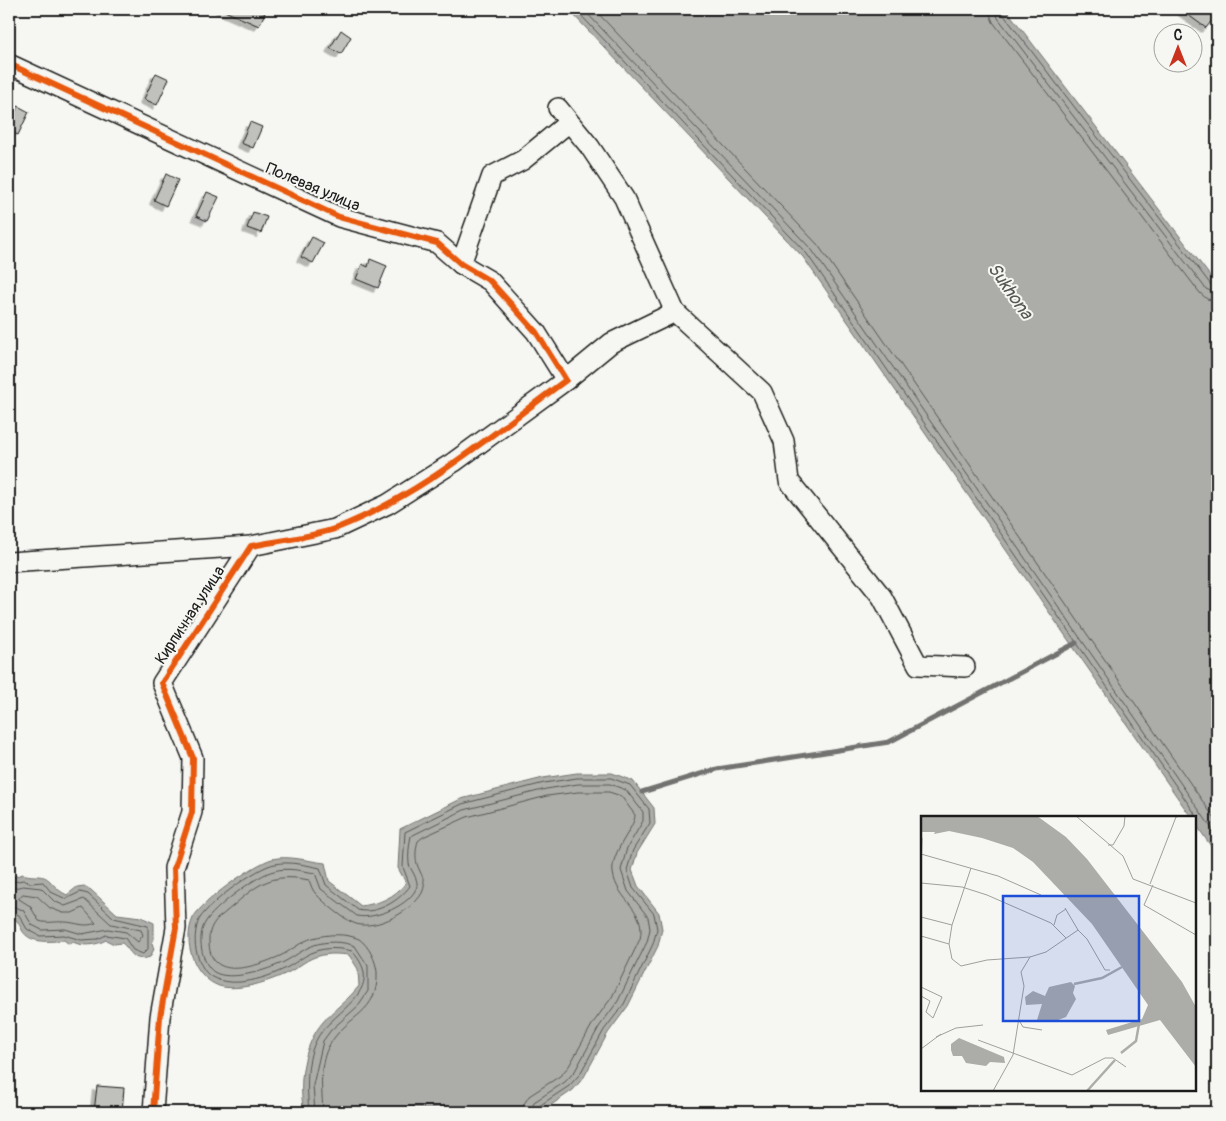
<svg xmlns="http://www.w3.org/2000/svg" width="1226" height="1121" font-family="Pangolin,sans-serif">
  <defs>
    <filter id="shadow"><feDropShadow dx="-4.5" dy="4.5" stdDeviation="0" flood-color="#0004"/></filter>
  </defs>
  <rect width="100%" height="100%" fill="#f6f6f2"/>
  <filter id="ink" filterUnits="userSpaceOnUse"><feTurbulence type="fractalNoise" baseFrequency=".02" numOctaves="2"/><feDisplacementMap in="SourceGraphic" scale="10" xChannelSelector="R" yChannelSelector="G"/><feConvolveMatrix kernelMatrix="1 2 1 2 8 2 1 2 1" color-interpolation-filters="sRGB"/></filter>
  <g filter="url(#ink)">
    <g fill="#acaca9" stroke="#727271">
      <path d="M568 9H1006L1217 285V855L1195 823V817H1191L803 257Z"/>
      <path d="M577 773H612L633 781 654 808 655 824 637 853 632 870 638 886 659 913 662 929 658 946 628 1006 608 1033 584 1077 573 1090 544 1110 531 1112H304C298 1084 303 1045 323 1022 334 1009 348 1000 359 986L358 969 349 955C339 954 329 953 319 956 308 958 299 967 289 972 271 981 239 992 219 986 194 977 182 942 193 918 201 902 254 864 272 859 288 855 308 861 325 863L329 881 361 906C381 903 393 898 406 883L398 868 400 829 461 799 543 778Z"/>
      <path d="M23 874C31 877 37 875 44 877 51 879 55 890 67 895L77 887 84 886 91 890 117 914 141 917 154 923V939L152 943 154 949 150 957C132 963 132 951 122 943L114 944 106 940C97 945 83 947 73 942L69 944 64 940C51 942 29 944 22 930 18 922 17 919 9 915V878Z"/>
    </g>
    <g fill="none" stroke-linecap="round" stroke-linejoin="round">
      <g stroke="#565654" stroke-width="1">
        <path d="M575 9 807 254 1194 812 1195 817"/>
        <path d="M583 9 812 250 1217 836"/>
        <path d="M594 9 818 245 1217 822"/>
        <path d="M988 9 993 22 1200 293 1207 299 1217 301"/>
        <path d="M996 9 998 18 1206 289 1217 294"/>
        <path d="M1002 9 1003 14 1211 285 1217 287"/>
        <path d="M9 883 23 880 31 883 43 882 51 892 66 899 80 892 88 894 114 918 148 926V949L143 954 133 950 125 938 106 935 98 939 81 940 64 935 40 936 27 929 19 915 9 911"/>
        <path d="M9 889 23 886 41 888 54 901 65 906 84 899 111 924 141 930 143 935 138 942 126 932 108 929 82 934 65 929 42 930 32 925 23 910 9 905"/>
        <path d="M23 894 37 896 50 908 63 913H72L83 908 96 923C84 928 76 922 64 922 55 921 48 924 39 921L30 906 19 899Z"/>
        <path d="M309 1112C307 1089 305 1059 318 1037 335 1009 388 990 352 951 341 948 325 947 314 952 305 955 297 962 288 967 268 978 233 989 212 977 206 974 201 966 199 959 194 948 194 934 198 922 203 907 258 866 275 864 289 861 306 865 320 868L326 885 358 910C377 915 400 900 410 886L403 867 405 832 462 804 544 783 577 778H611L630 785 649 809 650 823 633 850 627 870 633 888 654 914 657 929 653 944 624 1004 604 1030 580 1074 569 1086 539 1106 537 1112"/>
        <path d="M315 1112 313 1085 323 1041 331 1030 357 1007 368 991V966L355 946C343 941 326 941 314 945 303 949 294 957 284 962 268 970 230 982 214 972 201 963 197 936 205 923 212 909 258 874 274 871 286 867 303 871 315 873L321 889 357 916C374 920 412 905 417 886 418 878 411 871 409 864 408 855 409 845 411 836L464 810 546 789 578 784H610L626 790 643 812V821L627 848 621 870 628 891 648 917 650 929 647 942 618 1001 599 1027 575 1071 565 1082 534 1102 531 1112"/>
        <path d="M323 1112C322 1090 318 1064 330 1044 348 1014 379 1014 377 972 376 961 369 946 359 939 346 933 327 934 313 938 301 941 291 951 280 956 255 967 208 983 209 940 209 931 212 925 217 919 251 893 262 870 309 880 311 885 312 890 316 894 323 902 346 921 356 924 377 930 412 911 422 893 428 881 420 874 417 864 415 857 416 847 418 841L423 837 467 817 547 796 578 792H609L621 796 635 815C635 828 610 852 613 873 617 901 647 909 640 939L612 997 593 1023 569 1066 560 1076 529 1096 524 1104 523 1112"/>
      </g>
      <path stroke="#727271" stroke-width="5" d="M642 792 717 769 889 742 1076 643"/>
    </g>
    <g fill="#c0c0bd" stroke="#1c1c1c" filter="url(#shadow)">
      <path d="M220 9H255L265 13 259 26Z"/>
      <path d="M1180 9H1217V14L1206 28Z"/>
      <path d="M341 30 351 37 341 54 330 48Z"/>
      <path d="M156 73 169 79 157 105 144 99Z"/>
      <path d="M18 106 29 112 18 135 9 131V124Z"/>
      <path d="M250 122 262 127 253 148 241 143Z"/>
      <path d="M166 174 178 180 166 206 154 200Z"/>
      <path d="M207 192 219 197 207 221 196 216Z"/>
      <path d="M253 212 267 217 261 233 247 228Z"/>
      <path d="M312 237 324 243 313 263 301 257Z"/>
      <path d="M370 259 387 266 378 288 356 279 362 264 368 267Z"/>
      <path d="M97 1086 124 1088 122 1112H94Z"/>
    </g>
    <g fill="none" stroke-linecap="round" stroke-linejoin="round">
      <defs>
        <g id="minor">
          <path d="M9 64 339 217 437 243 461 264 490 281 536 332 566 380"/>
          <path d="M558 108 590 147 624 198 675 312"/>
          <path d="M461 264 492 176 523 160 568 123"/>
          <path d="M9 562 251 546"/>
          <path d="M153 1112 160 1017 176 928 174 868 192 812 193 758 162 683 251 546 335 529 388 504 454 462 566 380 611 343 675 312 762 392 784 441 789 481 882 597 918 665 965 667"/>
        </g>
      </defs>
      <use href="#minor" stroke="#1c1c1c" stroke-width="22"/>
      <use href="#minor" stroke="#f6f6f2" stroke-width="19"/>
      <defs>
        <path id="cycleway" d="M9 64 339 217 437 243 461 264 490 281 536 332 566 380C494 433 421 495 337 528 313 537 276 541 251 546L162 683 193 758 192 812 174 868 176 928 160 1017 153 1112"/>
      </defs>
      <use href="#cycleway" stroke="#f6f6f2" stroke-width="9"/>
      <use href="#cycleway" stroke="#e8590c" stroke-width="6"/>
    </g>
  </g>
  <g text-anchor="middle" dominant-baseline="central" stroke-width="4" stroke-linejoin="round" paint-order="stroke">
    <g font-size="16" fill="#1c1c1c" stroke="#f6f6f2">
      <text transform="translate(313 187) rotate(23)">Полевая улица</text>
      <text transform="translate(190 615) rotate(-57)">Кирпичная улица</text>
    </g>
    <g font-size="18" font-style="italic" fill="#565654" stroke="#f6f6f2">
      <text transform="translate(1010 291) rotate(55)">Sukhona</text>
    </g>
  </g>
  <g transform="translate(921 816)">
    <rect width="275" height="275" fill="#f6f6f2"/>
    <path d="M0 0H116L145 21 166 43 261 166 275 191V251L239 204 187 219 185 214 221 203 227 189 171 108 112 46 92 32 61 22 28 15 13 18 14 16H0ZM150 166 154 170 152 177 155 183 145 201 132 206 116 204 121 188 105 189 104 181 112 175 124 180 128 171ZM38 222 83 241 84 247 69 246 65 250 45 247 41 240H32L30 234V228Z" fill="#acaca9"/>
    <path fill="none" stroke="#acaca9" stroke-width="2.5" d="M153 168 181 162 201 151M200 237 215 225 218 208M166 275 194 244"/>
    <path fill="none" stroke="#9f9f9c" stroke-width="1" d="M155 0 202 40 212 63 275 87M187 29H192L203 10 204 0M0 38 77 60 120 79M50 52 31 109 28 128 31 143 40 150 66 144 109 141M0 53 1 22M0 67 41 71 66 79 130 107 145 122M229 68 255 1 260 0M232 69 223 89 275 119M144 92 157 114M0 101 31 109M133 109 136 99 145 93M0 120 28 128M0 171 21 181 12 202 5 196 9 185 0 180M99 206 102 211 121 214M15 221 35 212 62 209M57 224 151 259 184 242H192L205 251M0 233 20 218M72 275 92 239 103 170 100 156 109 141 125 136 157 114 166 123 184 154H189"/>
    <path fill="#1d4ed8" fill-opacity="0.15" stroke="#1d4ed8" stroke-width="2.5" d="M82 80H218V205H82Z"/>
    <rect width="275" height="275" fill="none" stroke="#1c1c1c" stroke-width="2.5"/>
  </g>
  <rect width="1226" height="1121" fill="none" stroke="#f6f6f2" stroke-width="30"/>
  <rect x="15" y="15" width="1196" height="1091" fill="none" stroke="#1c1c1c" stroke-width="2" filter="url(#ink)"/>
  <g transform="translate(1178 48)"><circle r="24" fill="#f6f6f2" stroke="#9f9f9c"/>
  <path d="M0-4L9 19L0 12L-9 19Z" fill="#c8321e"/>
  <text y="-8" font-size="14" font-weight="bold" text-anchor="middle" fill="#1c1c1c">С</text>
  </g>
</svg>
